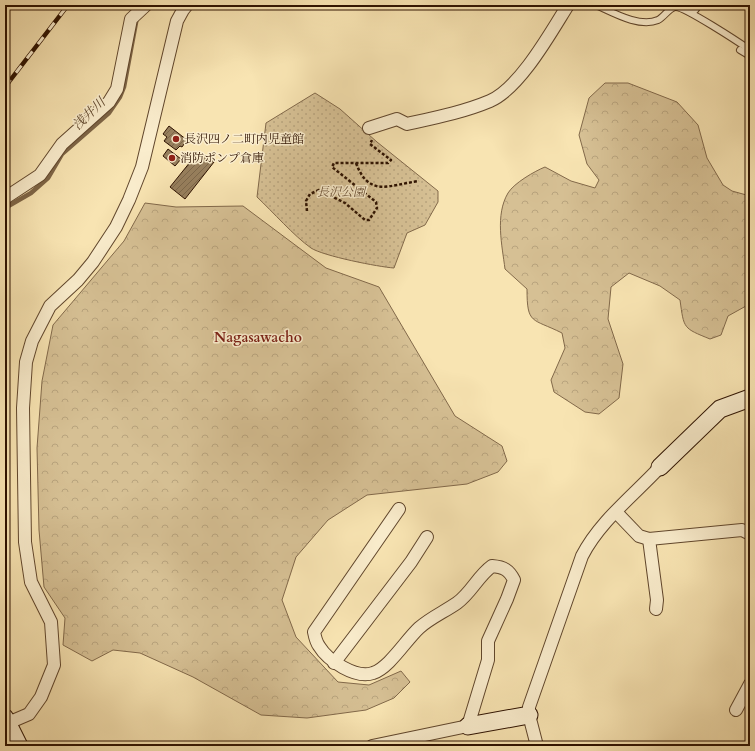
<svg xmlns="http://www.w3.org/2000/svg" width="755" height="751" font-family="Cardo,'Noto Serif JP',serif">
  <defs>
    <pattern id="forest-crowns" width="20" height="18" patternUnits="userSpaceOnUse"><rect width="20" height="18" fill="#d6c094"/><path d="M2 6a3 3 0 1 1 6 0M12 15a3 3 0 1 1 6 0" fill="none" stroke="#b8a47e"/></pattern>
    <pattern id="park-dots" width="8" height="8" patternUnits="userSpaceOnUse"><rect width="8" height="8" fill="#d6c094"/><path d="M2 2h.1M6 6h.1" fill="none" stroke="#b8a47e" stroke-width="1.8" stroke-linecap="round"/></pattern>
    <pattern id="building-hatch" width="6" height="6" patternUnits="userSpaceOnUse"><rect width="6" height="6" fill="#977f5d"/><path d="M-1 1l2-2M0 6l6-6M5 7l2-2" fill="none" stroke="#7c674a"/></pattern>
  </defs>
  <rect width="100%" height="100%" fill="#f8e4b2"/>
  <filter id="stains"><feTurbulence type="fractalNoise" baseFrequency=".005" numOctaves="4"/><feColorMatrix values="0 0 0 0 .2 0 0 0 0 .09 0 0 0 0 .02 0 0 0 .5 -.17"/></filter>
  <radialGradient id="worn" r=".72"><stop offset=".6" stop-color="#630" stop-opacity="0"/><stop offset="1" stop-color="#630" stop-opacity=".3"/></radialGradient>
  <g fill="url(#forest-crowns)" stroke="#82694a">
    <path d="M605 83H628L677 102 698 125 707 158 723 185 732 191 750 196V300L746 306 728 316 721 335 710 339C683 328 684 329 680 300L660 286 629 273 611 287 608 319 623 364 619 398 599 414 585 412 554 392 551 380 565 348 562 333C532 318 527 325 527 289L505 269C502 245 495 215 508 193 514 183 535 171 545 167L571 181 595 188 599 180 587 164 579 135 589 98Z"/>
    <path d="M145 203 176 207 243 206 326 268 379 287 455 416 502 446 507 461 498 472 467 484 367 495 328 520 296 557 282 600 296 637 338 682 369 685 401 671 410 682 394 698 366 710 307 718 261 715 193 677 140 653 113 650 92 661 63 645 65 618 44 587 39 530 37 448 42 381 53 325 124 241Z"/>
  </g>
  <path fill="url(#park-dots)" stroke="#82694a" d="M315 93 340 109 377 142 438 191V202L425 225 407 233 394 268C379 267 323 256 311 248 294 236 273 212 257 197L266 123Z"/>
  <g fill="none" stroke-linecap="round" stroke-linejoin="round">
    <path stroke="#7e6546" stroke-width="4.5" d="M5 208 31 193 48 178 62 154 109 113 120 97 124 87 137 17"/>
  </g>
  <g fill="url(#building-hatch)" stroke="#2e1200">
    <path d="M169 126 187 140 182 147 180 146 176 150 164 141 167 137 163 134Z"/>
    <path d="M168 149 181 159 175 166 163 156Z"/>
    <path d="M199 151 214 162 185 199 170 187Z"/>
  </g>
  <g fill="none" stroke-linecap="round" stroke-linejoin="round">
    <defs>
      <g id="lane">
        <path d="M596 5C612 12 639 28 658 20 664 17 669 8 675 7 684 6 740 43 750 50"/>
        <path d="M740 50 750 56"/>
      </g>
      <g id="street">
        <path d="M693 8 695 5"/>
        <path d="M369 128 397 119 407 124C434 118 464 112 490 101 520 88 551 32 568 5"/>
        <path d="M5 198 40 175 62 144 109 102 117 89 131 19 146 5"/>
        <path d="M616 512 639 536 649 539 742 530 750 534"/>
        <path d="M649 539 657 600 656 609"/>
        <path d="M334 663 411 562 427 537"/>
        <path d="M736 710 750 684"/>
        <path d="M8 723 29 714 41 697 54 665 51 622 31 582 25 542 23 408 26 362 32 341 50 306 78 280 93 262 116 227 129 200 142 167 177 21 183 10 187 5"/>
        <path d="M372 746 468 726 488 660V641L507 599 514 580C509 570 504 567 492 566 478 576 471 593 457 603 444 612 430 618 419 628 406 640 389 668 373 673 356 679 328 661 319 646 316 642 315 637 314 632L399 509"/>
        <path d="M537 746 529 715V707L582 556C600 521 634 495 660 467"/>
      </g>
      <g id="secondary">
        <path d="M660 467 720 409 750 398"/>
        <path d="M5 718 19 746"/>
        <path d="M468 726 529 715"/>
      </g>
    </defs>
    <use href="#lane" stroke="#60462c" stroke-width="8"/>
    <use href="#street" stroke="#60462c" stroke-width="14"/>
    <use href="#secondary" stroke="#2e1200" stroke-width="19"/>
    <g stroke="#2e1200" stroke-width="2.5" stroke-dasharray="3 2" stroke-linecap="butt">
      <path d="M356 163C369 198 389 185 419 181"/>
      <path d="M307 211 306 201 310 194 319 190 345 203 365 220H369L377 208 376 202 332 167 334 163H388L391 160 370 144 372 140"/>
    </g>
    <use href="#lane" stroke="#faedcd" stroke-width="6"/>
    <use href="#street" stroke="#faedcd" stroke-width="12"/>
    <use href="#secondary" stroke="#faedcd" stroke-width="17"/>
    <defs>
      <path id="rail" d="M5 87 68 5"/>
    </defs>
    <use href="#rail" stroke="#2e1200" stroke-width="4.5"/>
    <use href="#rail" stroke="#faedcd" stroke-width="3" stroke-dasharray="9" stroke-linecap="butt"/>
  </g>
  <g fill="#8f2418" stroke="#faedcd" stroke-width="1.5">
    <circle cx="176" cy="139" r="4"/>
    <circle cx="172" cy="158" r="4"/>
  </g>
  <g text-anchor="middle" dominant-baseline="central" stroke-width="3" stroke-linejoin="round" paint-order="stroke">
    <g font-size="12" fill="#2e1200" stroke="#faedcd" text-anchor="start">
      <text x="184" y="139">長沢四ノ二町内児童館</text>
      <text x="180" y="158">消防ポンプ倉庫</text>
    </g>
    <g font-size="12" font-style="italic" fill="#694f34" stroke="#faedcd">
      <text x="341" y="192">長沢公園</text>
    </g>
    <g font-size="13" font-style="italic" fill="#634a2f" stroke="#faedcd">
      <text transform="translate(89 114) rotate(-44)">浅井川</text>
    </g>
    <g font-size="14" font-weight="bold" fill="#7a1f14" stroke="#faedcd">
      <text x="258" y="337">Nagasawacho</text>
    </g>
  </g>
  <rect width="755" height="751" fill="none" stroke="#f8e4b2" stroke-width="20"/>
  <rect x="6" y="6" width="743" height="739" fill="none" stroke="#2e1200" stroke-width="2"/>
  <rect x="10" y="10" width="735" height="731" fill="none" stroke="#2e1200"/>
  <rect width="100%" height="100%" filter="url(#stains)"/>
  <rect width="100%" height="100%" fill="url(#worn)"/>
</svg>
